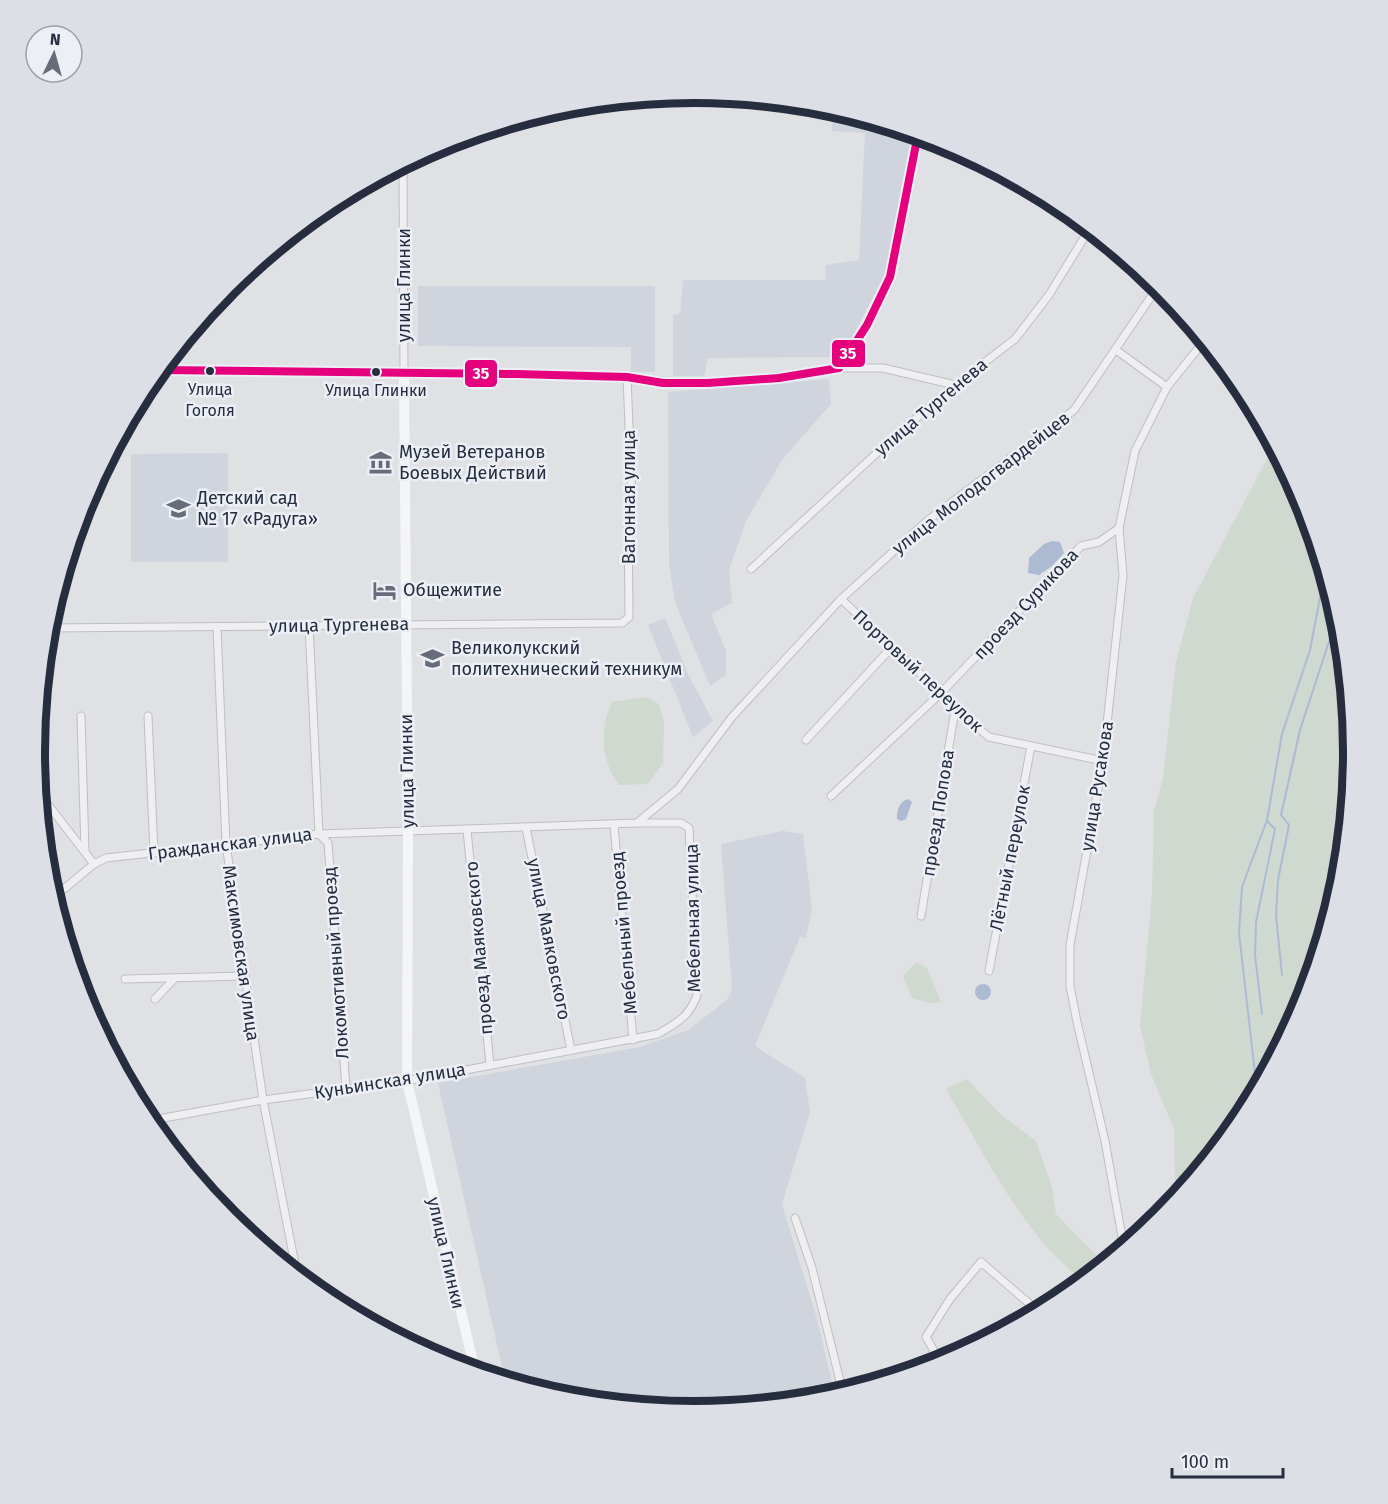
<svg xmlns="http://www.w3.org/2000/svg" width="1388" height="1504" font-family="'Fira Sans',sans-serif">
  <rect width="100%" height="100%" fill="#e0e1e5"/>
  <g fill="#d0d4dc">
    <path d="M833 108 914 133 907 183 887 270 842 357 708 358 704 376H673V315L680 314 683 280H826L825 265 859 260 865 133 832 131Z"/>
    <path d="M418 286H655V372H631V347L418 346Z"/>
    <path d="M829 379 831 404 782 460 746 521 729 570 732 603 711 614 726 651V675L710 686 675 602 669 565 668 392Z"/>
    <path d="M228 453V562H131V454Z"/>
    <path d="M665 618 689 676 713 721 693 737 648 625Z"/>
    <path d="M783 831 803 834 812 908 806 938 800 937 755 1046 805 1078 810 1112 782 1204 817 1319 835 1395 822 1399 694 1411 565 1399 505 1380 438 1083 640 1047 688 1030 727 1000 732 989 721 844Z"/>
  </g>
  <g fill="#cfd9cf">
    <path d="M1274 446 1303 500 1341 624 1353 752 1341 881 1303 1005 1242 1119 1179 1196 1175 1181 1174 1129 1151 1074 1140 1026 1152 894 1154 810 1163 778 1176 662 1193 598Z"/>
    <path d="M645 697 659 704 664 723 663 763 648 784 619 785C601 761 599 729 612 702Z"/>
    <path d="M916 962 927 968 941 1002 930 1003 912 998 903 976Z"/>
    <path d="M967 1079 1000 1114 1036 1141 1052 1187 1056 1214 1096 1255 1076 1275C1021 1231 982 1150 946 1089Z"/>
  </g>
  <g fill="#acbbd2">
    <path d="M1052 541 1060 542 1064 553 1052 566 1039 575 1028 573 1029 558 1044 544Z"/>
    <path d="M908 799 912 802 906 819 901 821 897 819C896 811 900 801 908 799Z"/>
    <circle cx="983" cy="992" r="8"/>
  </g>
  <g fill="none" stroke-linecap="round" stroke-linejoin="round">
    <g stroke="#acbbd2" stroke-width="2">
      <path d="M1282 975 1276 915 1278 880 1289 825 1281 815 1300 730 1338 614"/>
      <path d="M1262 1014 1255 955 1256 922 1275 829 1267 821"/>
      <path d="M1257 1091 1239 933 1242 887 1267 820 1282 734 1310 650 1325 572"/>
    </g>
    <defs>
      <g id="street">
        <path d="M403 163 404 374 627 377C698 389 769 379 839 368L867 325 890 277 918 134"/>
        <path d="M1116 350 1167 387"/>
        <path d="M839 368H883L955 385"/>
        <path d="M751 569 892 439 955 385 1015 339 1049 295 1090 228"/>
        <path d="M841 599 941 693 955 710 989 737 1103 761"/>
        <path d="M309 625 319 834 328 843 346 1088"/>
        <path d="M47 628 622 623 629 617 628 511 632 500 627 377"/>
        <path d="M217 628 226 844 263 1100 297 1275"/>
        <path d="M81 716 85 851"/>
        <path d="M148 716 154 853"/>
        <path d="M806 740 892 647"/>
        <path d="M39 793 94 864"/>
        <path d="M831 796 941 693 1081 546 1099 542 1119 528"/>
        <path d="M637 823 678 789 732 717 841 599 927 521 1074 410 1159 285"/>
        <path d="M614 825 633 1040"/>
        <path d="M526 828 571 1050"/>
        <path d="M467 830 490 1065"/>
        <path d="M53 898 94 864 106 858 319 834 637 823H681L689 828 697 995C690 1016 677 1023 658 1034L407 1081 263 1100 147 1121"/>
        <path d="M921 916 955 710"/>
        <path d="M989 971 1031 746"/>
        <path d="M125 979 245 976"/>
        <path d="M155 999 174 979"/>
        <path d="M795 1218 812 1268 843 1393"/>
        <path d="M1124 1248 1105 1141 1077 1022 1070 986V945L1103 761 1123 575 1119 528 1135 451 1167 387 1205 340"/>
        <path d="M941 1363 926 1337 950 1299 981 1262 1039 1312"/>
      </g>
    </defs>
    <use href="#street" stroke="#bebfc3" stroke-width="9"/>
    <use href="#street" stroke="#efeff2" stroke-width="7"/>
    <path stroke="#f4f5f6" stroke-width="10" d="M158 370 404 374 408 832 407 1081 475 1371"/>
    <defs>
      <path id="bus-1" d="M158 370 516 374 627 377 663 383H708L779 378 839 368 867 325 890 277 918 134"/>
    </defs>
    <use href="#bus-1" stroke="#eceff5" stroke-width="12"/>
    <use href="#bus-1" stroke="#e5007d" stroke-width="8"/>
  </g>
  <defs>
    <symbol id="museum-bare" viewBox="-9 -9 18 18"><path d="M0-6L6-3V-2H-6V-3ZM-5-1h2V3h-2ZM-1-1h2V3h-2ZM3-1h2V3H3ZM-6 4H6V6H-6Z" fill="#666c79" stroke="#eceff5" stroke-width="2.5" paint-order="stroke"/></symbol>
    <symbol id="school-bare" viewBox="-9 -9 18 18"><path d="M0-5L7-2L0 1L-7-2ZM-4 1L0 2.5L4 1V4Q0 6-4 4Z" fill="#666c79" stroke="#eceff5" stroke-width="2.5" paint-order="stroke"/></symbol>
    <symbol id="hotel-bare" viewBox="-9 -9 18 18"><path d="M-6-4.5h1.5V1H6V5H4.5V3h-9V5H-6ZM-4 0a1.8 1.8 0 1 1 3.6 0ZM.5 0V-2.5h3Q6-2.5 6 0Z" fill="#666c79" stroke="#eceff5" stroke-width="2.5" paint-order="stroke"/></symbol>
    <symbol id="university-bare" viewBox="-9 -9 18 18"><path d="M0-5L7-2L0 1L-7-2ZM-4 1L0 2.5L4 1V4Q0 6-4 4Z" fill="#666c79" stroke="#eceff5" stroke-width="2.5" paint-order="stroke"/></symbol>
  </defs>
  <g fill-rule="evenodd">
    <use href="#museum-bare" x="364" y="446" width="33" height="33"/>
    <use href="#school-bare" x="162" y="492" width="33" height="33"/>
    <use href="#hotel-bare" x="368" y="574" width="33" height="33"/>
    <use href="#university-bare" x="416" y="642" width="33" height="33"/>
  </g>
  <g fill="#252d3f" stroke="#eceff5" stroke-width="2">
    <circle cx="210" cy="371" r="5"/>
    <circle cx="376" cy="372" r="5"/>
  </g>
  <g text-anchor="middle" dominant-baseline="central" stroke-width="5" stroke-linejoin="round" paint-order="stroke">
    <g font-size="16" fill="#252d3f" stroke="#eceff5">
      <text x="210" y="389">Улица<tspan x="210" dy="21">Гоголя</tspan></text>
      <text x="376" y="390">Улица Глинки</text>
    </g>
    <g font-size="18" fill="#252d3f" stroke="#eceff5">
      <text transform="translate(404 285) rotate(-90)">улица Глинки</text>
      <text transform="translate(931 407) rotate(-40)">улица Тургенева</text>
      <text transform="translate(981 483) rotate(-38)">улица Молодогвардейцев</text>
      <text transform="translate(629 497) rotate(-90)">Вагонная улица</text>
      <text transform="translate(1026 604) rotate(-47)">проезд Сурикова</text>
      <text transform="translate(339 625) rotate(-1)">улица Тургенева</text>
      <text transform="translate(918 671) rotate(43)">Портовый переулок</text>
      <text transform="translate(407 771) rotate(-91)">улица Глинки</text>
      <text transform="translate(1097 786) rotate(-81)">улица Русакова</text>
      <text transform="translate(938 813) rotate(-81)">проезд Попова</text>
      <text transform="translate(230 844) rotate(-7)">Гражданская улица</text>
      <text transform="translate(1010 858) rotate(-79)">Лётный переулок</text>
      <text transform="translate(693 918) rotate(-91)">Мебельная улица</text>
      <text transform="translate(624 933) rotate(-95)">Мебельный проезд</text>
      <text transform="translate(549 939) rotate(79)">улица Маяковского</text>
      <text transform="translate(479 948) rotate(-95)">проезд Маяковского</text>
      <text transform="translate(241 953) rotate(82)">Максимовская улица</text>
      <text transform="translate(336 963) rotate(-94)">Локомотивный проезд</text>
      <text transform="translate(390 1081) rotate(-9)">Куньинская улица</text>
      <text transform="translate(446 1253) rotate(77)">улица Глинки</text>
    </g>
    <g font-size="18" fill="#252d3f" stroke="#eceff5" text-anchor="start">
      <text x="399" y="452">Музей Ветеранов<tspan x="399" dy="21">Боевых Действий</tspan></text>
      <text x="197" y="498">Детский сад<tspan x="197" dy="21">№ 17 «Радуга»</tspan></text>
      <text x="403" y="590">Общежитие</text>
      <text x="451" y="648">Великолукский<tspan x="451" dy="21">политехнический техникум</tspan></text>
    </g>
  </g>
  <path d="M0 0H1388V1504H0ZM45 752a649 649 0 1 1 1298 0a649 649 0 1 1-1298 0Z" fill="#dcdfe6" fill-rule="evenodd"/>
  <path fill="none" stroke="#252d3f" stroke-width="8" d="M45 752a649 649 0 1 1 1298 0a649 649 0 1 1-1298 0Z"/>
  <g stroke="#eceff5" stroke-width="2">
    <rect x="831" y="339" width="35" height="29" rx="6" fill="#e5007d"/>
    <rect x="464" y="359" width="34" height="29" rx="6" fill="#e5007d"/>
  </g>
  <g font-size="16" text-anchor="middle" font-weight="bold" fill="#fff">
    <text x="848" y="359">35</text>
    <text x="481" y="379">35</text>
  </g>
  <g transform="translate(54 54) rotate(5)"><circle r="28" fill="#eceff5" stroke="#9ca1ac" stroke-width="1.5"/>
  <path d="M0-4.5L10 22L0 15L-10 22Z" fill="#666c79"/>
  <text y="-9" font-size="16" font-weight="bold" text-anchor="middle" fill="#252d3f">N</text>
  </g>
  <path d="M1172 1468v9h111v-9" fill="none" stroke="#252d3f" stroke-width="3"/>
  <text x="1181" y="1468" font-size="18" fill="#252d3f" stroke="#eceff5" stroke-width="4.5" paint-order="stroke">100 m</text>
</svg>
